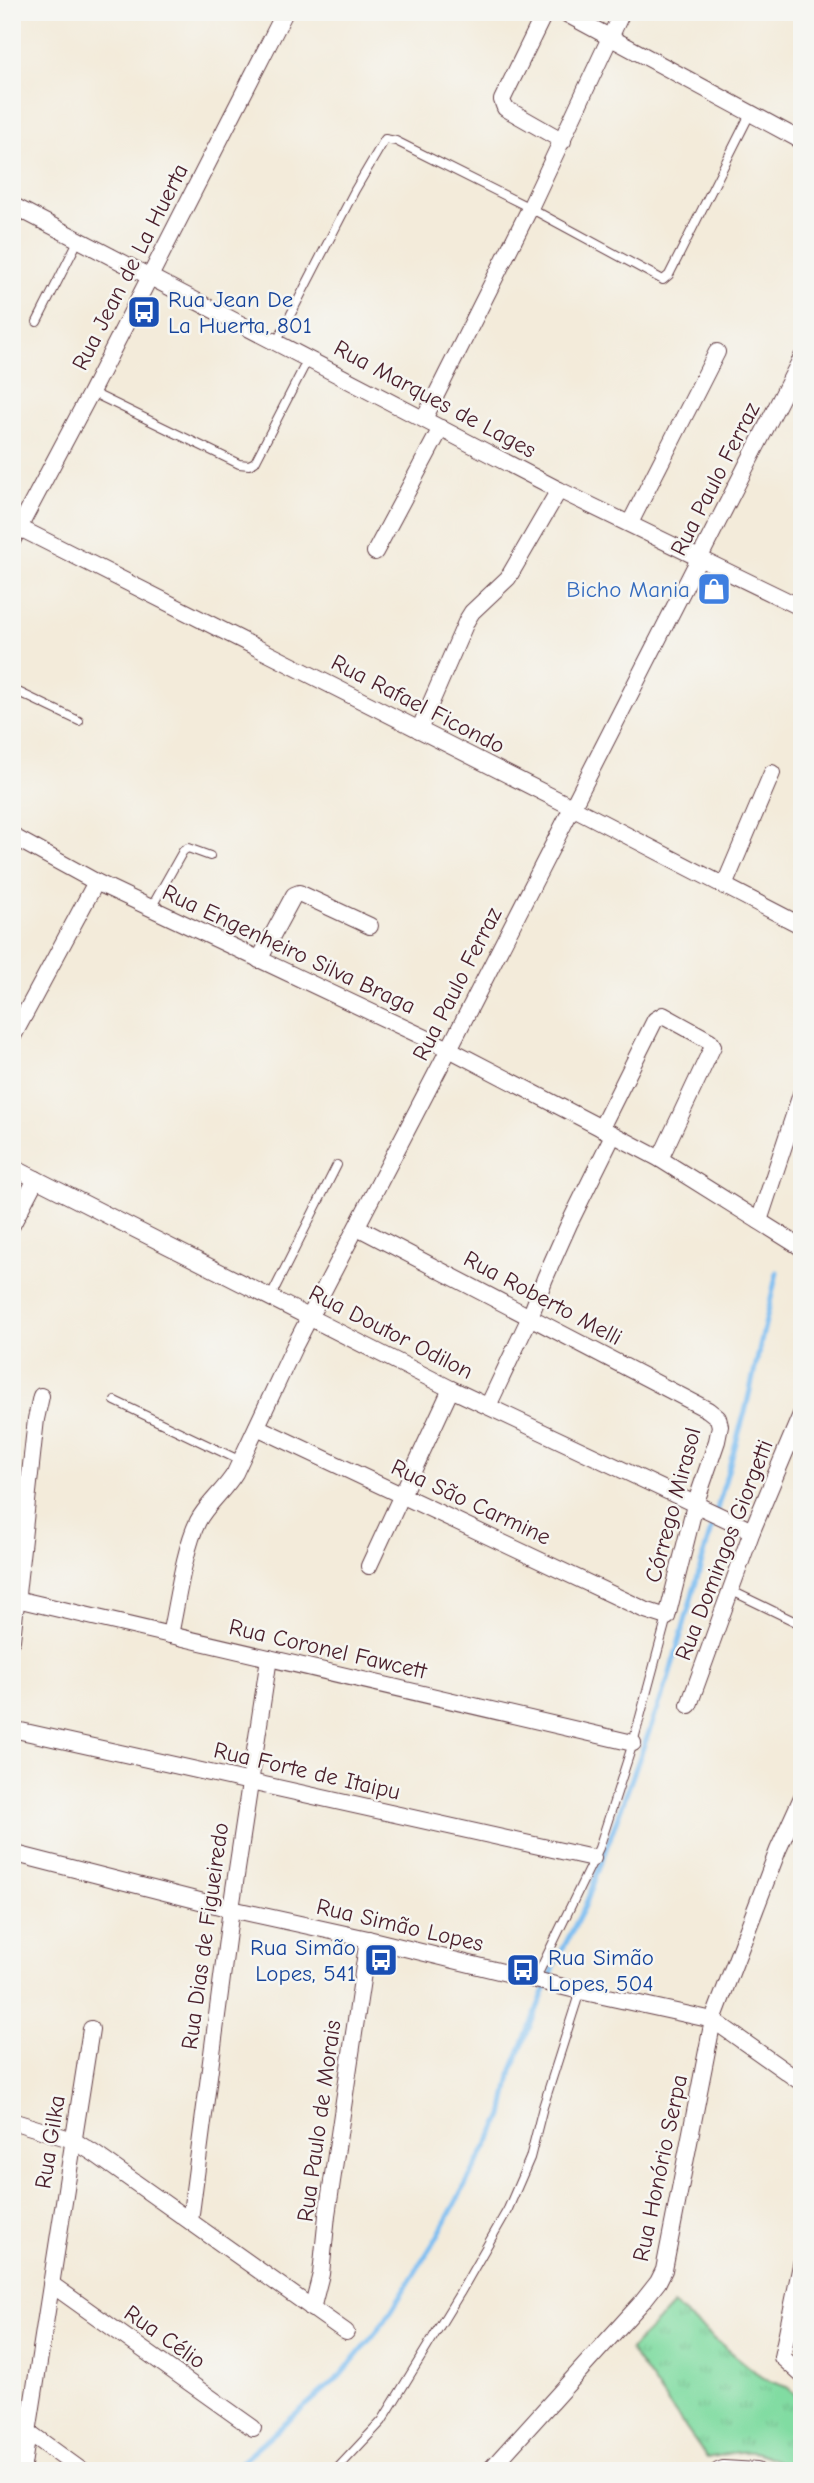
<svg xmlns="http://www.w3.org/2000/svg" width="814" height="2483" font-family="'Comic Neue',sans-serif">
  <defs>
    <pattern id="park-tufts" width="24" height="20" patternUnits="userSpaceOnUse" patternTransform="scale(1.75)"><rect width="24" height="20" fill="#81dca2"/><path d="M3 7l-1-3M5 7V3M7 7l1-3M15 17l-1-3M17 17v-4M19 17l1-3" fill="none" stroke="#71bc8c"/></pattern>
  </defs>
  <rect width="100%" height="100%" fill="#f6f6f2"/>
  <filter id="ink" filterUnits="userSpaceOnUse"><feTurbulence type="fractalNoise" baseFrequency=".0143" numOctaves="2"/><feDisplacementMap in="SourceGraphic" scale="14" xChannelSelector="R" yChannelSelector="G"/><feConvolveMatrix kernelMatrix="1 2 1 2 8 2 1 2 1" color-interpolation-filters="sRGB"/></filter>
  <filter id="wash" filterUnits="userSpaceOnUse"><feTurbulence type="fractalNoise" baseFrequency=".00686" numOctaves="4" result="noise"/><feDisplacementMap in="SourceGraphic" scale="28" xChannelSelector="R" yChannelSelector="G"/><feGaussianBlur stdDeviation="1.57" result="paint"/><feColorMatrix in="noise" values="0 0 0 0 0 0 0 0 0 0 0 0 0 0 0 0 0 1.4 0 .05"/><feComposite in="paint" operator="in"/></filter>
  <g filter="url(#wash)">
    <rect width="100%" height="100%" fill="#f3ebda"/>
    <path fill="url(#park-tufts)" stroke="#667e66" stroke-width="2" d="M673 2305 764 2379 786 2387 802 2401V2455L790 2469C756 2446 745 2450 707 2458L630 2350Z"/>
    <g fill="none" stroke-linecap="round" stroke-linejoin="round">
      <path stroke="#7bbdf1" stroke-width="5" d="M234 2471 242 2461 340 2376 385 2321 437 2237 503 2116 512 2070 557 1960 585 1906 668 1680 746 1408 777 1272"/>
    </g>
  </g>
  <g filter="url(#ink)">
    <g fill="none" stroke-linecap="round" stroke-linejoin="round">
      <defs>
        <g id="lane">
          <path d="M37 322 79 239"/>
          <path d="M277 341 355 190 385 139 396 141 530 208 663 280 669 275 750 114"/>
          <path d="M91 392 239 464 249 465 255 462 308 359"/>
          <path d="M12 689 79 721"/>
          <path d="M151 908 183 851 188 848 210 856"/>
          <path d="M271 1296 337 1165"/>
          <path d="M115 1401 241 1461"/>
          <path d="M730 1590 802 1625"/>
          <path d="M535 1980 599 1848 633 1743 667 1617"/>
          <path d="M335 2471 382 2421 460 2293 508 2209 530 2158 543 2107 580 1991"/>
        </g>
        <g id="street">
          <path d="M545 12 502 100 505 108 563 141"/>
          <path d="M563 12 802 141"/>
          <path d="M12 205 559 490 802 608"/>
          <path d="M424 419 530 208 622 12"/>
          <path d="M630 523 717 352"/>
          <path d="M12 524 572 807 802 926"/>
          <path d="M12 541 91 392 285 12"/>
          <path d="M375 552 441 428"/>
          <path d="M419 730 467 620 472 612 508 578 559 490"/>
          <path d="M12 836 96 882 449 1049 601 1128 660 1159 802 1248"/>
          <path d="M724 886 772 773"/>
          <path d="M259 960 294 895 299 893 370 926"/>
          <path d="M12 1038 96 882"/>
          <path d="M601 1128 655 1020 663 1015 710 1041 713 1046 660 1159"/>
          <path d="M12 1167 451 1389 752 1531"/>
          <path d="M759 1221 802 1091"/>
          <path d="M12 1225 36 1179"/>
          <path d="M488 1406 530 1317 545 1278 569 1224 613 1135"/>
          <path d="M257 1427 645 1610 667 1617 695 1505 717 1441 720 1426 718 1418 708 1410 357 1227"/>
          <path d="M369 1566 451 1389"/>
          <path d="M12 1598 633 1743"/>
          <path d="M170 1635C177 1603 184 1549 198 1521 206 1505 225 1490 235 1473L294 1347 449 1049 802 357"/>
          <path d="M12 1640 36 1419 41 1396"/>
          <path d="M689 1705 752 1531 802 1412"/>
          <path d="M12 1729 593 1858"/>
          <path d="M12 1853 231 1909 368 1939 580 1991 713 2020 802 2083"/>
          <path d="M12 2121 73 2140 95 2154 346 2332"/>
          <path d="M190 2221 231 1909 269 1658"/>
          <path d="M802 2260 782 2357 802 2375"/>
          <path d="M51 2284 253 2428"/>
          <path d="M312 2309 321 2274 327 2215 368 1939"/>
          <path d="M12 2420 82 2471"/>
          <path d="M22 2471 91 2029"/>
          <path d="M489 2471 643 2301 658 2282 664 2270 713 2020 778 1850 802 1797"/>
          <path d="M718 2471 723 2469 757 2471"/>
        </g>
      </defs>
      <use href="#lane" stroke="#633e45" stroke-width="10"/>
      <use href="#street" stroke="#633e45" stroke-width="18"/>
      <use href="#lane" stroke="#fff" stroke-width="8"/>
      <use href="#street" stroke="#fff" stroke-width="16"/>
    </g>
  </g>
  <defs>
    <symbol id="bus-square" viewBox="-11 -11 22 22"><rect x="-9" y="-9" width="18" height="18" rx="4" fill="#1a4fb4" stroke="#f6f6f2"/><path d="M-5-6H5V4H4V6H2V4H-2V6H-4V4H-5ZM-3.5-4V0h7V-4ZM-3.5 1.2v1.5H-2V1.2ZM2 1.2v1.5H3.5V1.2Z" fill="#fff"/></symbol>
    <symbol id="shop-square" viewBox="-11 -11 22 22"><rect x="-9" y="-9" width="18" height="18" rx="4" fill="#3f7fe0" stroke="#f6f6f2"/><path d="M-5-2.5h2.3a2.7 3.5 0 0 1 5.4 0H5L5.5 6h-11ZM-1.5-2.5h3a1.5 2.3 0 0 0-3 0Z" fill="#fff"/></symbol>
  </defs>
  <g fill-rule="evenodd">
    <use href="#bus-square" x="125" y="293" width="38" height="38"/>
    <use href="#shop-square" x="695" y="570" width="38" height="38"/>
    <use href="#bus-square" x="362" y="1941" width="38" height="38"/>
    <use href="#bus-square" x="504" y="1951" width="38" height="38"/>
  </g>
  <g text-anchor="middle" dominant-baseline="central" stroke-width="5" stroke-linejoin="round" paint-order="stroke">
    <g font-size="23" fill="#4a1f2b" stroke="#f6f6f2">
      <text transform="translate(130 267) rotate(-63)">Rua Jean de La Huerta</text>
      <text transform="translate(435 399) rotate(28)">Rua Marques de Lages</text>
      <text transform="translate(715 479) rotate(-63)">Rua Paulo Ferraz</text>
      <text transform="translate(418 704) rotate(27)">Rua Rafael Ficondo</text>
      <text transform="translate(289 949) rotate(25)">Rua Engenheiro Silva Braga</text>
      <text transform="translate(457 984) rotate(-63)">Rua Paulo Ferraz</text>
      <text transform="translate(543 1298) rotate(28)">Rua Roberto Melli</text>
      <text transform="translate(391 1332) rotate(27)">Rua Doutor Odilon</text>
      <text transform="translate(471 1502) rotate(25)">Rua São Carmine</text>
      <text transform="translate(673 1505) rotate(-75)">Córrego Mirasol</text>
      <text transform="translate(724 1550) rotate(-69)">Rua Domingos Giorgetti</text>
      <text transform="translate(328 1649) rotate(13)">Rua Coronel Fawcett</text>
      <text transform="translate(307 1771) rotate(13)">Rua Forte de Itaipu</text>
      <text transform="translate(400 1925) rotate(13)">Rua Simão Lopes</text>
      <text transform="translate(205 1936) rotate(-82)">Rua Dias de Figueiredo</text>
      <text transform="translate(319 2121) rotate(-82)">Rua Paulo de Morais</text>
      <text transform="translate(50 2142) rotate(-81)">Rua Gilka</text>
      <text transform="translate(660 2168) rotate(-78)">Rua Honório Serpa</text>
      <text transform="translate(165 2337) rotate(35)">Rua Célio</text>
    </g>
    <g font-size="23" fill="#164399" stroke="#f6f6f2" text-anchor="start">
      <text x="168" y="299">Rua Jean De<tspan x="168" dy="26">La Huerta, 801</tspan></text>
      <text x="356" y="1947" text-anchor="end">Rua Simão<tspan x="356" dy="26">Lopes, 541</tspan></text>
      <text x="548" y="1957">Rua Simão<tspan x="548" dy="26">Lopes, 504</tspan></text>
    </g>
    <g font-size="23" fill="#366cbe" stroke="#f6f6f2" text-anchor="end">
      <text x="690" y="589">Bicho Mania</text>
    </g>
  </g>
  <rect width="814" height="2483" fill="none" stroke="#f6f6f2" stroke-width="42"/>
</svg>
